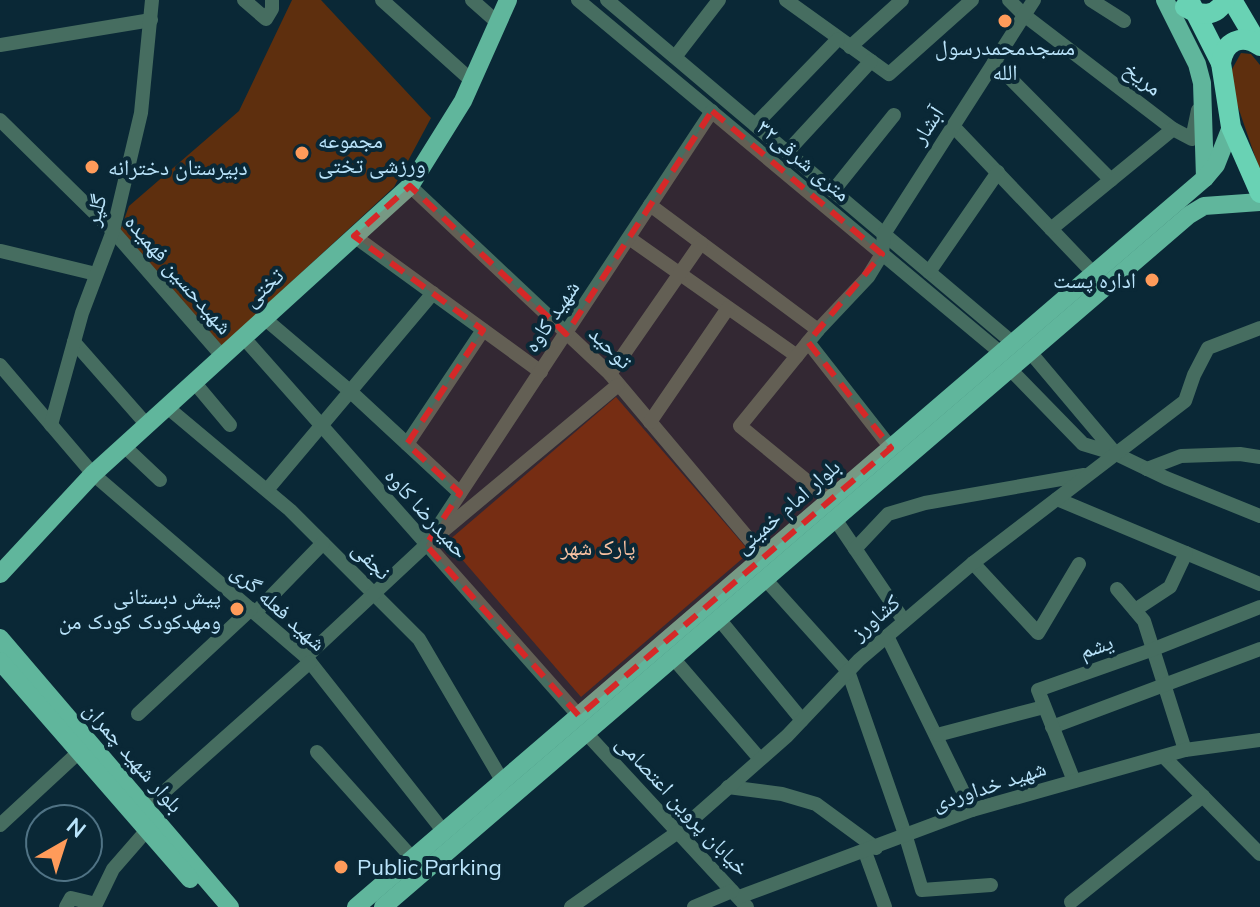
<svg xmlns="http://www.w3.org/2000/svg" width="1260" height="907" font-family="Mulish,'Noto Naskh Arabic',sans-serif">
  <rect width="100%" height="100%" fill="#0a2836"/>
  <g fill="#5e2f0e">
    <path d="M292 0H321L431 118 394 187 219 349 117 239 129 206 239 111Z"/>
    <path d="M1241 53 1251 54 1260 65V171L1237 104 1231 71Z"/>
    <path d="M616 397 750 552 581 697 447 542Z"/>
  </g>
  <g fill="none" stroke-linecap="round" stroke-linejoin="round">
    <g stroke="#466d60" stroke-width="14">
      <path d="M244 0 266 19 272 9V0"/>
      <path d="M382 0 472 81"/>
      <path d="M472 0 498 23"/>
      <path d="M578 0 1001 353"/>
      <path d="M607 0 1013 343"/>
      <path d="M786 0 889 74 972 0"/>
      <path d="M1009 0 1024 15 1173 129 1192 139 1198 110"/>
      <path d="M1091 0 1124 21"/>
      <path d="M0 45 151 20"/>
      <path d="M850 47 902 0"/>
      <path d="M675 57 719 0"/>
      <path d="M994 62 1111 180"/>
      <path d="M0 120 113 231 222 356"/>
      <path d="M755 125 838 39"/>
      <path d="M953 126 1094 274"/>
      <path d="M787 152 871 61"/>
      <path d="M410 186 610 374 764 557"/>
      <path d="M833 191 894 115"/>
      <path d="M650 205 818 330"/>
      <path d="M1051 229 1173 129"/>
      <path d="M354 236 541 372"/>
      <path d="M629 238 797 356"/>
      <path d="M1 251 96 274"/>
      <path d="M929 272 998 172"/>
      <path d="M264 318 351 392 460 493"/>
      <path d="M243 337 579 716"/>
      <path d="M74 342 147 425"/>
      <path d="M808 342 891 448"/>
      <path d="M0 365 93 474 306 657 444 832"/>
      <path d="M1010 369 1083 444 1116 454 1030 352"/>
      <path d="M610 374 701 243"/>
      <path d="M194 382 230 425"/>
      <path d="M167 407 290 510 419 639 503 782"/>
      <path d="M650 422 728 308"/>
      <path d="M51 425 82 313 113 231 141 113 152 0"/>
      <path d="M407 444 483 330"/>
      <path d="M124 446 160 480"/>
      <path d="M1116 454 1166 478 1260 516"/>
      <path d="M1147 469 1181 456 1240 454 1260 457"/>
      <path d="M267 490 433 293"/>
      <path d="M1057 499 1260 584"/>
      <path d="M830 500 740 426 818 330 868 277 882 254 884 234 1034 0"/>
      <path d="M835 519 904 621"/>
      <path d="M426 545 712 111"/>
      <path d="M855 549 888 514 925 503 1084 475"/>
      <path d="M973 563 1038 633 1079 564"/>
      <path d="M765 579 848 671 906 837 922 890 991 885"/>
      <path d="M1117 589 1144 621 1185 750"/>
      <path d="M1135 610 1170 587 1186 553"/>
      <path d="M255 613 323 543"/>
      <path d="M719 619 802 720"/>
      <path d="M887 636 972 810"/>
      <path d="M306 657 426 545 618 385"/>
      <path d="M673 658 760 759"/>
      <path d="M138 714 251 609"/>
      <path d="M1052 727 1260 649"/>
      <path d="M586 733 747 907"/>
      <path d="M937 735 1044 707"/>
      <path d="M317 752 413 859"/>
      <path d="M1164 757 1260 854"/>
      <path d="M1074 781 1038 690 1154 649 1260 607"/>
      <path d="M728 787 782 794 816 804 876 848"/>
      <path d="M146 808 310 662"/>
      <path d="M0 825 79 752"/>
      <path d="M865 852 885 907"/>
      <path d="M739 897 972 810 1185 750 1260 740"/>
      <path d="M1071 902 1203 796"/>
      <path d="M66 907 71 898 96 904 113 869 147 830"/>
      <path d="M571 907 678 832 787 736 859 660 973 563 1185 401 1194 375 1208 348 1260 328"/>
      <path d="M694 907 732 891"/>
    </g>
    <g stroke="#60b69c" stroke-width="18">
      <path d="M1165 0 1197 64 1202 83 1205 178"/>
      <path d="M0 574 93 474 410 186 463 101 508 0"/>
      <path d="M0 638 230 907"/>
      <path d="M0 661 190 879"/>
      <path d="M356 907 1205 178 1216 165 1231 127"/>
      <path d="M383 907 1189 215 1204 206 1260 202"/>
    </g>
    <g stroke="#69d2b4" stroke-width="20">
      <path d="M1189 0 1221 63"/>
      <path d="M1232 0 1258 44"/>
      <path d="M1185 7C1200 16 1216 18 1225 0"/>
      <path d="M1260 46C1242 33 1224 41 1221 63L1231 127 1260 193"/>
    </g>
  </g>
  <path fill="#d62828" fill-opacity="0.2" stroke="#d62828" stroke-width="6" stroke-dasharray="16 10" stroke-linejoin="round" d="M712 111 882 254 808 342 891 448 579 716 426 545 460 493 407 444 483 330 354 236 410 186 566 334Z"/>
  <g fill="#ff9b5a" stroke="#0a2836" stroke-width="3">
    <circle cx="1005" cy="21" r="8"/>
    <circle cx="302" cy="153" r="8"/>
    <circle cx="92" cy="167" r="8"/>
    <circle cx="1152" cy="280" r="8"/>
    <circle cx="237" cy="609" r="8"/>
    <circle cx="341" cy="867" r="8"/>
  </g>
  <g text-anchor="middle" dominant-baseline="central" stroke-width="8" stroke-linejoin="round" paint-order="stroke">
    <g font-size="22" fill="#bae4fb" stroke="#0a2836" text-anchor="start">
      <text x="1005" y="47" text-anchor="middle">مسجدمحمدرسول<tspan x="1005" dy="25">الله</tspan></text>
      <text x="318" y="140">مجموعه<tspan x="318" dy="25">ورزشی تختی</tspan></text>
      <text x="108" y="167">دبیرستان دخترانه</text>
      <text x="1136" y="280" text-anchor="end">اداره پست</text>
      <text x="221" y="596" text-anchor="end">پیش دبستانی<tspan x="221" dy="25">ومهدکودک کودک من</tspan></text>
      <text x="357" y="867">Public Parking</text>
    </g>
    <g font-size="22" fill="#bae4fb" stroke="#0a2836">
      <text transform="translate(1143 78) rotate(37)">مریخ</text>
      <text transform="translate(927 125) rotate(-57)">آبشار</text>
      <text transform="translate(804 160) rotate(40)">متری شرقی۳۲</text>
      <text transform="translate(95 210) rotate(-75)">گلپر</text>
      <text transform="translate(179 274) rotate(49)">شهیدحسین فهمیده</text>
      <text transform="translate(263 287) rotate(-42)">تختی</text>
      <text transform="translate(551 316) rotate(-56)">شهید کاوه</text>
      <text transform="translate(611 347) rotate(45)">توحید</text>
      <text transform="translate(787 506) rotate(-41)">بلوار امام خمینی</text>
      <text transform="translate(427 513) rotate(48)">حمیدرضا کاوه</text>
      <text transform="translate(372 560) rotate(45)">نجفی</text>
      <text transform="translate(279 607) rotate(42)">شهید فعله گری</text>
      <text transform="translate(875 617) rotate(-41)">کشاورز</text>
      <text transform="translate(1096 646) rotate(-19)">یشم</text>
      <text transform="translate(134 757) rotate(49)">بلوار شهید چمران</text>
      <text transform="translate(989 785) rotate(-18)">شهید خداوردی</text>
      <text transform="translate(683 805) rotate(47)">خیابان پروین اعتصامی</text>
    </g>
    <g font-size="22" fill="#fac3a3" stroke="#0a2836">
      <text x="598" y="547">پارک شهر</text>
    </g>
  </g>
  <g transform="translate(64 843) rotate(39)"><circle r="38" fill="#0a2836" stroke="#507385" stroke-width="2"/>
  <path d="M0-6L14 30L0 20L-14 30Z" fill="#ff9b5a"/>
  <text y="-12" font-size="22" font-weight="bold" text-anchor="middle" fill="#bae4fb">N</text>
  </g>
</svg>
